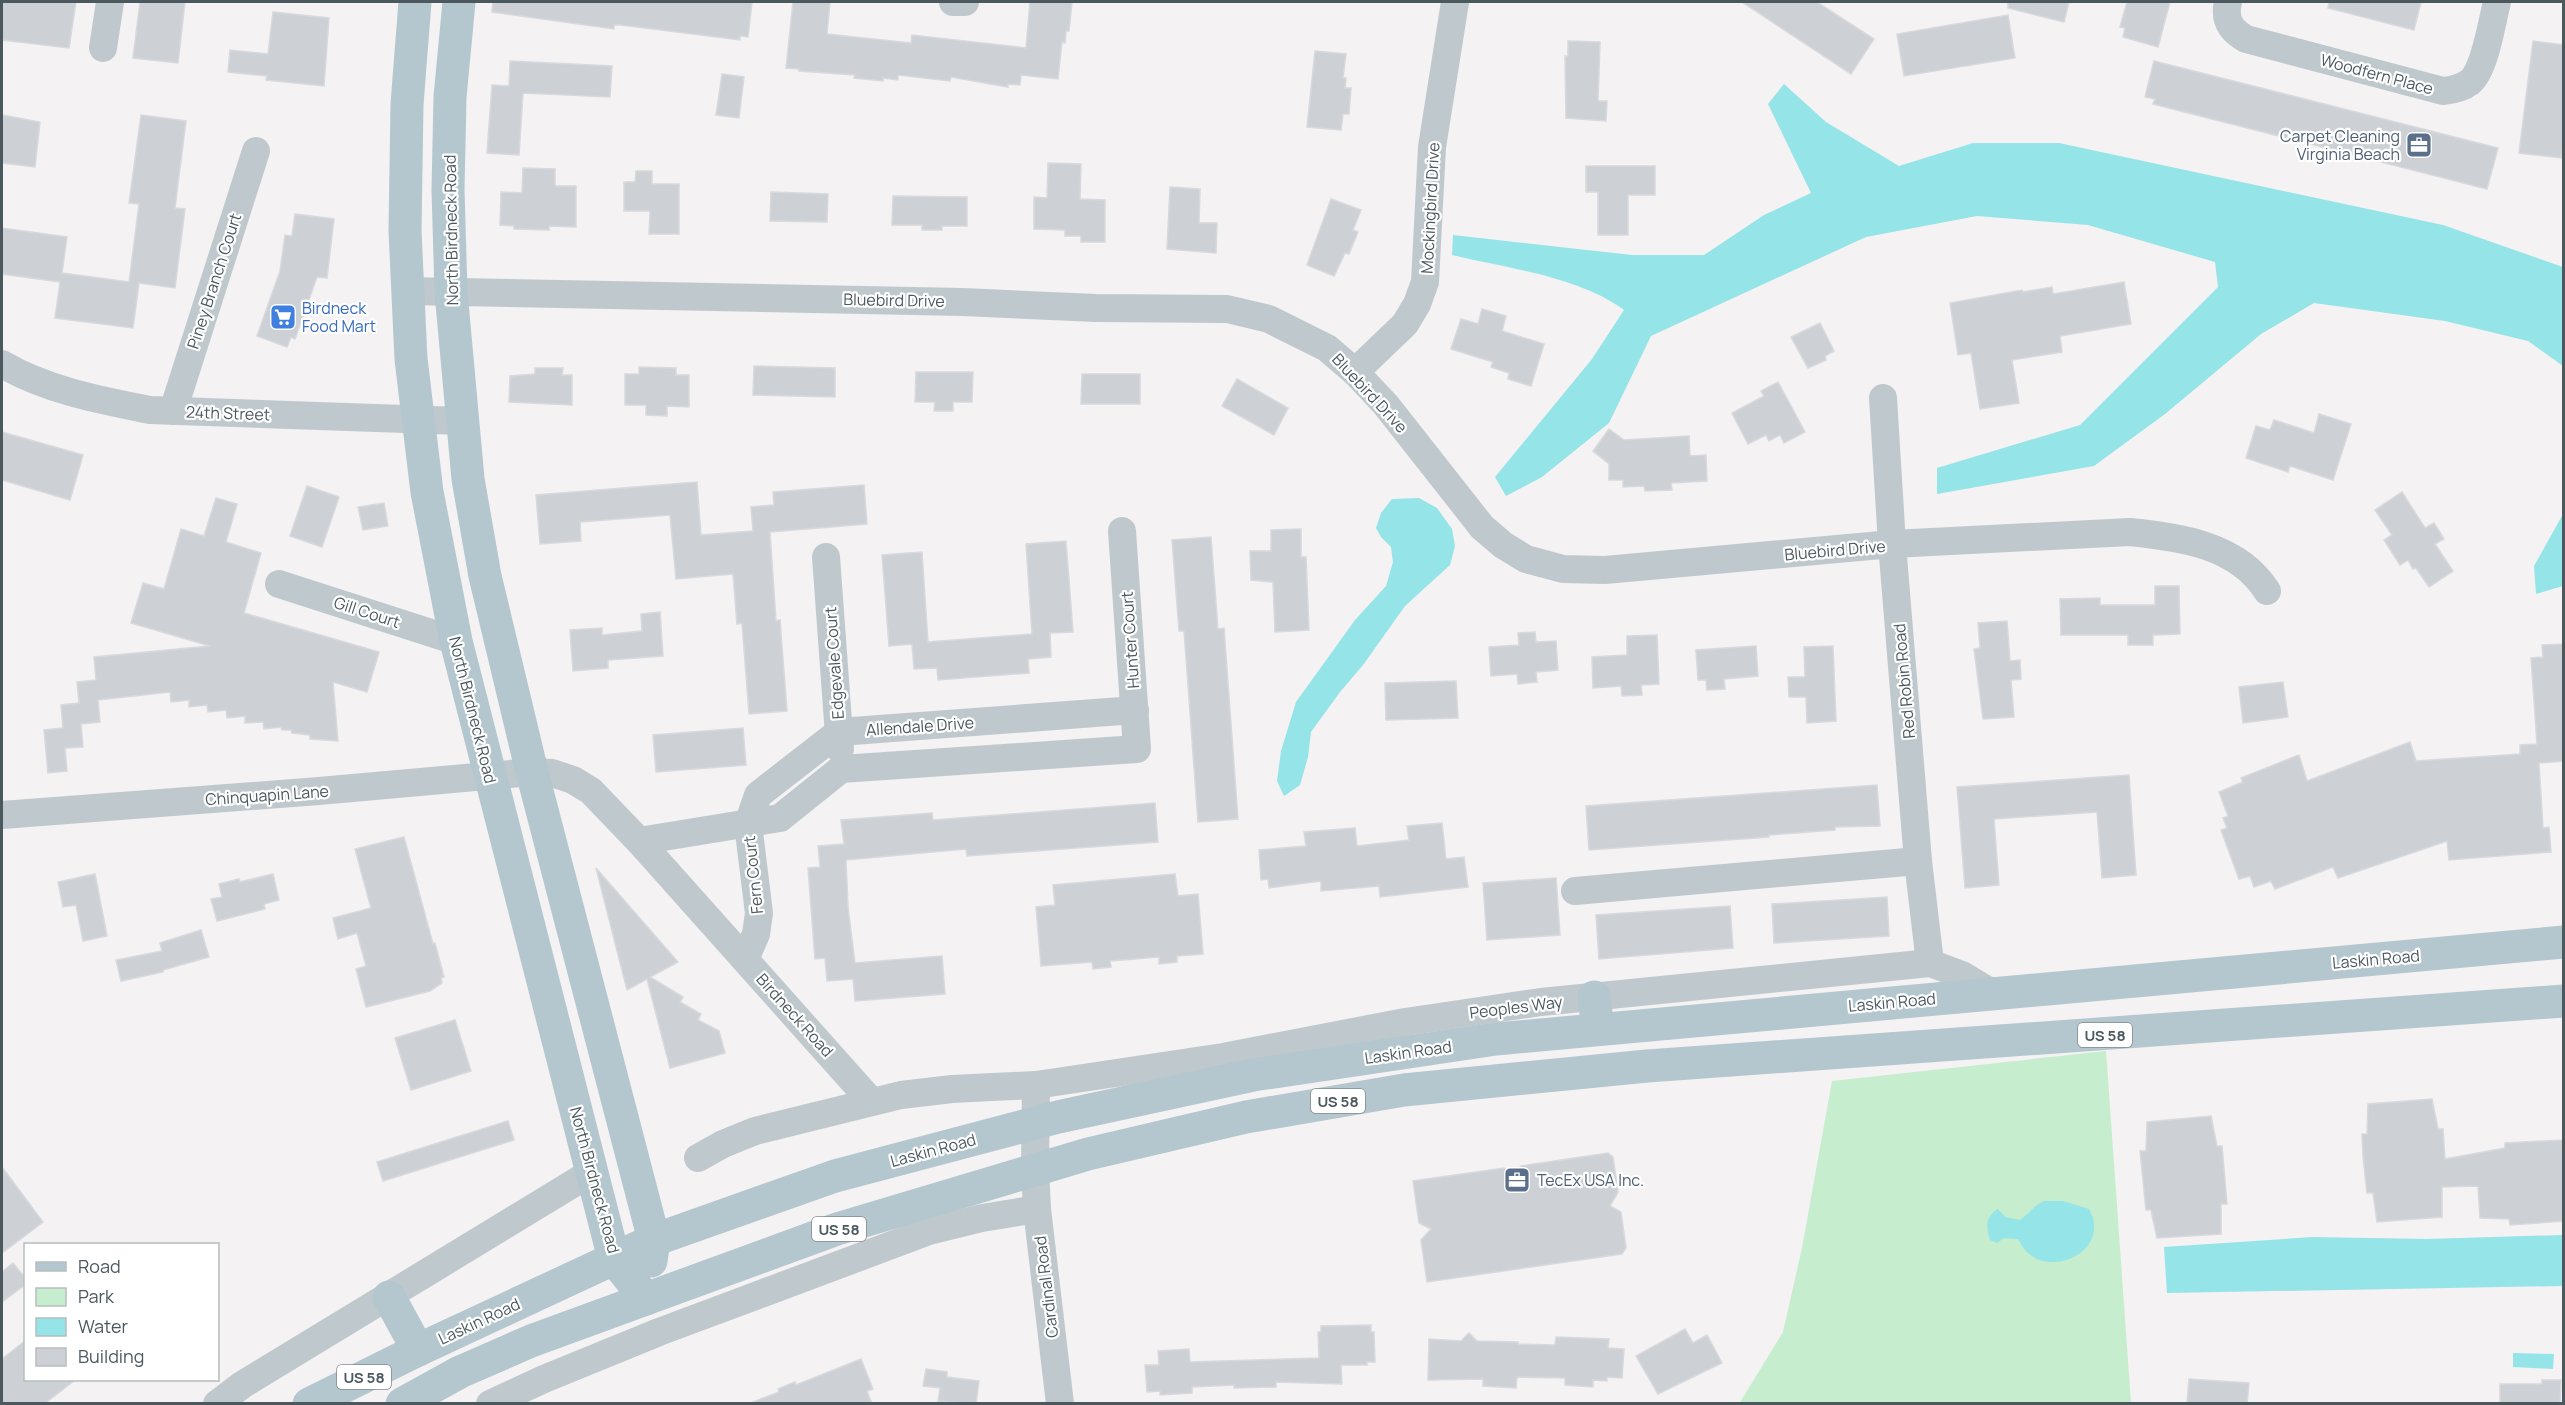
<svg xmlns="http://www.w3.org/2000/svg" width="2565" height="1405" font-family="Manrope,sans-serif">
  <rect width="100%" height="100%" fill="#f4f2f3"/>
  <path fill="#c5edce" d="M2106 1051 2131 1403 1739 1404 1783 1332 1802 1248 1832 1081Z"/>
  <g fill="#95e4e7">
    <path d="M1784 84 1826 122 1899 166 1973 143H2059L2443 225 2563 267V366L2528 341 2445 321 2314 303 2261 334 2165 414 2094 466 1937 494V468L2080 425 2218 287 2215 262 2088 225 1977 216 1866 237 1651 336 1609 423 1542 477 1506 496 1495 477 1592 359 1624 310C1579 277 1507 268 1452 255L1453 235 1632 255H1704L1764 215 1811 193 1768 104Z"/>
    <path d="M1419 498 1437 508 1452 529 1455 546 1450 565 1405 606 1363 665 1340 692 1311 732 1308 757 1300 785 1284 796 1277 781 1281 751 1296 702 1355 620 1386 586 1393 562 1391 547 1381 537 1376 528 1381 513 1392 499Z"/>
    <path d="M2563 514V586L2536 594 2534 566Z"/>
    <path d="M2044 1201H2063L2089 1209C2111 1247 2058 1277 2029 1254 2025 1251 2021 1244 2018 1239L2004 1238 1997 1243 1990 1240C1986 1228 1985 1216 1998 1209L2005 1217 2020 1220C2029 1214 2034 1205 2044 1201Z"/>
    <path d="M2563 1235V1286L2167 1293 2164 1247 2313 1237 2427 1239Z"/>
    <path d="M2513 1353 2554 1354 2553 1369 2513 1367Z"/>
  </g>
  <g fill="#cdd0d4" stroke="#d7d9dd" stroke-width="1.5">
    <path d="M2 2H76L69 48 2 40Z"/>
    <path d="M140 2H185L178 63 133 58Z"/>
    <path d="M493 2H752L748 37 740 36V40L621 25H614V29L492 12Z"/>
    <path d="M793 2H830L827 34 911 43 912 35 1026 48 1030 2H1072L1069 31H1066L1065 43 1062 42 1058 79 1021 75 1020 85 1008 84V87L951 77 950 81 898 75V80L883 78V81L854 78 855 75 799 71V69L786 68Z"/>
    <path d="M1742 2H1817L1874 39 1851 74Z"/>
    <path d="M2008 2H2069L2064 22 2008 8Z"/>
    <path d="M2127 2H2170L2158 47 2123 37 2125 28 2120 27Z"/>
    <path d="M2329 2H2421L2414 30 2328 8Z"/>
    <path d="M273 12 329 18 324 86 266 80 267 76 228 72 230 50 268 54Z"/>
    <path d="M2008 15 2015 58 1904 76 1897 34Z"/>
    <path d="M1568 41 1600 42 1598 101H1607L1606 121 1566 118 1565 56H1568Z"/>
    <path d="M2533 41 2564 45V136L2561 158 2519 153Z"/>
    <path d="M1315 51 1346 54 1343 78H1346L1345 88H1351L1349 114H1343L1341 130 1307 127Z"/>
    <path d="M510 61 612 66 610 97 523 93 519 155 487 153 492 85 509 86Z"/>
    <path d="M2154 61 2498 148 2487 189 2153 104 2155 99 2145 97Z"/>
    <path d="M722 74 744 77 739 118 716 115Z"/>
    <path d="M2 115 40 122 35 167 2 163Z"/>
    <path d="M141 115 186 121 175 208 185 209 175 288 139 283 133 328 55 318 60 282 2 274V228L67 237 62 273 129 282 139 204 129 203Z"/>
    <path d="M1048 163 1081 164 1080 199 1105 200V242H1081V236H1065V230L1034 229V197L1047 198Z"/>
    <path d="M1586 166H1655V195H1628V235H1598V192H1586Z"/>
    <path d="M523 168 555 169V186H576V227L549 226V230L514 229V226L500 225 501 192 522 193Z"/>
    <path d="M636 171H652V184H679V234H649L650 211H624V182H635Z"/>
    <path d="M1170 187 1200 189 1199 223H1217L1216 253 1167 249Z"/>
    <path d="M771 192 828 194 827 222 770 221Z"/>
    <path d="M893 196 967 197V226H942V230H922V225H892Z"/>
    <path d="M1331 199 1361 210 1353 230 1358 232 1349 254 1345 253 1334 276 1307 265Z"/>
    <path d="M295 214 334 219 327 278 317 277 295 339 291 337 287 347 257 336 280 271 285 235 292 236Z"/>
    <path d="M2124 282 2131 324 2060 336 2062 352 2012 360 2019 403 1980 409 1971 353 1958 355 1950 303 2022 290 2023 292 2052 287 2053 294Z"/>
    <path d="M1482 309 1506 316 1502 331 1544 344 1531 386 1508 379 1509 373 1491 367 1493 362 1451 349 1461 319 1478 324Z"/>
    <path d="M1820 323 1834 351 1825 356 1826 360 1808 368 1791 337Z"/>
    <path d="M754 366 835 368V397L753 395Z"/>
    <path d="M639 367 676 368V375H689V407L667 406V416L646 415V405H625V374H639Z"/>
    <path d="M535 368H563L562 375H572V405L509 402 510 376 535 374Z"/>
    <path d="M916 372H973L972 402H953V411H934L935 402H915Z"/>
    <path d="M1082 374H1140V404H1081Z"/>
    <path d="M1237 379 1288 408 1274 435 1222 406Z"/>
    <path d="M1778 382 1805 432 1784 443 1780 435 1769 441 1766 435 1748 444 1732 413 1764 396 1761 391Z"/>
    <path d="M2319 414 2351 424 2333 480 2290 466 2288 472 2246 458 2256 426 2270 430 2274 420 2314 433Z"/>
    <path d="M1609 429 1624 440 1689 436 1690 456 1706 455 1707 481 1671 483 1672 490 1645 491 1644 486 1623 487V480H1609V464L1593 451Z"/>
    <path d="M2 432 83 455 70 500 2 480Z"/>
    <path d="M697 482 701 535 753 531 751 507 774 505 773 492 864 485 867 524 770 532 776 621 780 620 787 711 749 714 742 623 737 624 733 574 676 579 670 515 580 522 581 541 540 544 536 495Z"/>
    <path d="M307 486 339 497 322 547 290 536Z"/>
    <path d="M2402 492 2425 528 2434 523 2444 539 2435 544 2453 571 2429 587 2416 568 2413 569 2408 560 2400 565 2384 540 2392 535 2375 510Z"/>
    <path d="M216 498 237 504 226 542 261 553 244 613 379 652 367 692 333 682 338 741 310 739V735L292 733 291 730H282L281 727 264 729 263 722 245 723V716L227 718 226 710 208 712 207 705 189 707V700L171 702 170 692 98 700 100 722 81 724 83 747 65 748 67 771 48 773 44 730 63 728 61 705 79 703 77 682 96 680 94 657 210 646 131 623 143 583 164 589 181 529 204 536Z"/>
    <path d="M384 503 388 526 363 530 358 507Z"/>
    <path d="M1301 529V557H1306L1309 630 1275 632 1273 582 1251 580 1250 551H1271V530Z"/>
    <path d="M1211 537 1218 629 1224 628 1238 819 1198 822 1184 631H1179L1172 540Z"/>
    <path d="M1066 541 1073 632 1050 633 1051 657 1028 659 1029 673 938 680 937 668 914 669 912 644 889 646 882 555 922 552 928 642 1032 634 1026 544Z"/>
    <path d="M2155 586H2179L2180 634 2153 635V645H2128V635H2061L2060 599 2100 598V605H2155Z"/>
    <path d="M660 612 663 656 608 660V668L573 671 570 630 602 628V635L642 631 641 614Z"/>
    <path d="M2007 621 2010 661 2020 660 2021 679 2011 680 2014 717 1983 719 1974 649 1980 648 1978 623Z"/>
    <path d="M1535 632 1536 642 1556 641 1558 670 1536 672 1537 682 1518 684 1517 674 1491 676 1489 647 1519 645 1518 633Z"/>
    <path d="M1657 635 1659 684 1641 685 1642 695 1622 696 1621 686 1593 688 1592 657 1627 655V636Z"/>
    <path d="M2564 644V761L2539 763 2543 828 2549 827 2551 852 2449 860 2447 841 2338 878 2333 867 2275 889 2271 881 2254 887 2250 876 2239 879 2221 830 2227 828 2223 818 2228 816 2219 792 2243 782 2241 778 2299 755 2307 781 2410 742 2416 761 2520 754V745L2537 744 2531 658 2543 657 2542 645Z"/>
    <path d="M1756 646 1758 676 1724 679 1725 689 1707 690 1706 680H1698L1696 650Z"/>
    <path d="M1833 646 1836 721 1807 723 1806 697H1789L1788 677H1805L1804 647Z"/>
    <path d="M1456 681 1458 718 1386 720 1385 683Z"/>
    <path d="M2283 682 2288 717 2243 723 2239 687Z"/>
    <path d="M743 728 746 765 656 772 653 735Z"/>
    <path d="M2129 775 2136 875 2102 878 2097 812 1994 819 1999 885 1965 888 1957 787Z"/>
    <path d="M1877 785 1880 826 1835 827V830L1769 835V837L1589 850 1586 806Z"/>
    <path d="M1155 803 1158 842 967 856 966 849 846 860 848 907 855 963 942 956 945 994 855 1001 853 979 827 981 825 958 815 959 808 868 820 867 818 846 844 844 841 820 932 813 933 820Z"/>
    <path d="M1442 823 1446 859 1464 857 1468 887 1380 897 1379 886 1321 891V881L1269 888 1268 879 1261 880 1259 850 1306 846 1304 832 1355 828 1357 846 1409 840 1407 826Z"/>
    <path d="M404 837 433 944 435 943 444 977 441 978 442 983 430 991 366 1007 356 969 366 966 357 933 338 939 333 918 371 908 355 849Z"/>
    <path d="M596 868 678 962 650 977 683 997 680 1002 701 1014 698 1020 719 1031 725 1053 670 1068 647 979 627 990Z"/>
    <path d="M95 874 107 936 83 941 76 905 63 907 58 882Z"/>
    <path d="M273 874 279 900 264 904 265 909 217 921 211 899 222 897 219 884 239 879 240 882Z"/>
    <path d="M1175 874 1178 896 1198 894 1203 954 1177 956V962L1159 964V957L1110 961 1111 967 1093 969 1092 962 1041 966 1036 907 1055 905 1053 885Z"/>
    <path d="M1556 878 1560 935 1487 940 1483 883Z"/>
    <path d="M1887 897 1889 936 1774 943 1772 904Z"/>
    <path d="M1730 906 1733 948 1599 959 1596 915Z"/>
    <path d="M201 930 209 957 163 970V972L121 981 116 960 162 951 160 943Z"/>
    <path d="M455 1020 471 1071 411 1090 395 1038Z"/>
    <path d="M2432 1099 2438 1129H2443L2445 1159 2505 1148V1143L2563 1140 2564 1221 2510 1225 2509 1219 2480 1218 2478 1186 2442 1187V1217L2377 1222 2373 1193H2367L2363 1156 2362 1134H2367L2368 1104Z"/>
    <path d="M2211 1116 2217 1146H2222L2227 1204H2221V1234L2157 1238 2151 1210H2146L2140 1151H2146L2147 1122Z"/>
    <path d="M508 1121 514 1140 383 1181 377 1162Z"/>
    <path d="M1608 1153 1613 1157 1618 1192 1610 1206 1621 1212 1626 1248 1622 1254 1427 1282 1421 1240 1431 1229 1419 1223 1413 1181 1504 1168 1514 1175 1521 1166Z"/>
    <path d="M2 1167 43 1222 2 1253Z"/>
    <path d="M13 1263 26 1279V1284L2 1302V1272Z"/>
    <path d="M1371 1325V1332H1374L1375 1362H1367V1365H1341L1342 1384 1276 1382V1387L1234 1388V1385L1192 1387V1393L1160 1395V1391L1147 1392 1145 1365H1159L1158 1351 1189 1349 1190 1362 1319 1358 1318 1332H1321V1326Z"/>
    <path d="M1685 1329 1693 1343 1707 1335 1722 1363 1658 1394 1636 1356Z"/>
    <path d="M1469 1333 1477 1341 1518 1342V1344L1555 1345 1556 1337 1609 1339 1608 1348 1624 1349 1622 1378 1607 1377V1381L1593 1380V1387L1565 1385V1378L1517 1377 1516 1388 1483 1386V1379L1428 1380 1429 1339 1461 1341Z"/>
    <path d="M26 1340V1380H75L44 1404H2V1359Z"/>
    <path d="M861 1359 873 1389 867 1391 872 1404H753V1402L779 1392 778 1389 795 1382 796 1385Z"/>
    <path d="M926 1369 947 1372V1377L979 1381 976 1404 938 1401 940 1388 923 1386Z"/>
    <path d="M2189 1379 2249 1383 2247 1404H2187Z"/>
    <path d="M2542 1380H2561L2560 1404H2500V1384H2542Z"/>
  </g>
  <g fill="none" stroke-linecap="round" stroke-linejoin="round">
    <g stroke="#bfc9cd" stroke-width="28">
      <path d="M953 2H965"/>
      <path d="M2228 2C2224 19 2230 30 2246 39L2443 91C2453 90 2462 88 2470 82 2485 70 2492 21 2497 2"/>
      <path d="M103 48 110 2"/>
      <path d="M407 291 963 302 1096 308 1227 309 1269 319 1327 348 1355 372 1386 405 1482 527 1503 545 1526 559 1563 569 1605 570 1892 544 2130 532C2180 537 2238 545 2267 591"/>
      <path d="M2 364C46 390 100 400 150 410L462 421"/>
      <path d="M1355 372 1405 324 1417 304 1425 282 1432 147 1455 2"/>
      <path d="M1883 398 1892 544 1918 861 1930 963"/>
      <path d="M173 411 256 151"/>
      <path d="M826 557 840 749"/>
      <path d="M279 584 456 641"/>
      <path d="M2 815 319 791 532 772 552 773 573 780 591 791 639 841 871 1101"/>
      <path d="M639 841 780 818 841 769 1137 749 1122 531"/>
      <path d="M1575 891 1918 861"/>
      <path d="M745 959 756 934 759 913 748 824 758 795 839 732 1135 710"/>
      <path d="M1036 1085 1035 1169 1037 1209 1060 1404"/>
      <path d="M698 1158 723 1144 755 1131 901 1095 952 1089 1036 1085 1223 1057 1405 1022 1541 1002 1930 963 1962 975 1992 993"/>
      <path d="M217 1404 242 1385 592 1172"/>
      <path d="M490 1404 544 1379 659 1332 929 1231 982 1218 1037 1209"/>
    </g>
    <g stroke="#b4c6ce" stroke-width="33">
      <path d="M415 2 407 104 405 231 411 359 427 492 456 641 614 1259 646 1299"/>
      <path d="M459 2 450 97 448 190 451 292 468 479 485 576 532 772 654 1240 651 1261"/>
      <path d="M1594 997 1598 1029"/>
      <path d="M389 1297 418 1350"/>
      <path d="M309 1404 418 1350 654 1240 835 1176 1058 1117 1253 1075 1496 1039 2564 942"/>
      <path d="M402 1404 460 1372 531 1341 837 1229 1088 1154 1246 1117 1404 1090 1647 1066 2564 1001"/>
    </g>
  </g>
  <defs>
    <symbol id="office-square" viewBox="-11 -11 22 22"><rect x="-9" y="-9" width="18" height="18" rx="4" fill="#5c6f8a" stroke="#fff"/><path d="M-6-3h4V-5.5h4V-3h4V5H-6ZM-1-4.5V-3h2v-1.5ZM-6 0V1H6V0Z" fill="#fff"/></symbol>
    <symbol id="supermarket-square" viewBox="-11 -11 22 22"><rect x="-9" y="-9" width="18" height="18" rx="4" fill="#3f7fe0" stroke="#fff"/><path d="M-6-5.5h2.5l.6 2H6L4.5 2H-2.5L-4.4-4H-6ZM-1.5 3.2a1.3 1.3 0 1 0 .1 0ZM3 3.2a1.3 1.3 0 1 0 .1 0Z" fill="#fff"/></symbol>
  </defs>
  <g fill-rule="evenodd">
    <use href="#office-square" x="2404" y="130" width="30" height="30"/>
    <use href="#supermarket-square" x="268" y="302" width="30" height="30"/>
    <use href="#office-square" x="1502" y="1165" width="30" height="30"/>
  </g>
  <g text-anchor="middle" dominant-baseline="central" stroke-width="4.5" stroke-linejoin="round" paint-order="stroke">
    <g fill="#fff" stroke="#818b8f" stroke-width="1.5">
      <rect x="2078" y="1023" width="54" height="24" rx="4.5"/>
      <rect x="1311" y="1089" width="54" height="24" rx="4.5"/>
      <rect x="812" y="1217" width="54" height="24" rx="4.5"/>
      <rect x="337" y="1365" width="54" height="24" rx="4.5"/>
    </g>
    <g font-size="15" font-weight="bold" fill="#4b595f">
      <text x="2105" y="1035">US 58</text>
      <text x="1338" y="1101">US 58</text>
      <text x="839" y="1229">US 58</text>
      <text x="364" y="1377">US 58</text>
    </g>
    <g font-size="16" fill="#4b595f" stroke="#fff">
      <text transform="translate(2377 74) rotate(15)">Woodfern Place</text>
      <text transform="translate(1430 208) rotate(-87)">Mockingbird Drive</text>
      <text transform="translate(451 230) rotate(-91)">North Birdneck Road</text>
      <text transform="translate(214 281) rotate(-72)">Piney Branch Court</text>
      <text transform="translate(894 300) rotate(1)">Bluebird Drive</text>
      <text transform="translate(1370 393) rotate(47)">Bluebird Drive</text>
      <text transform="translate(228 413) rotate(2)">24th Street</text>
      <text transform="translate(1835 550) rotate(-5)">Bluebird Drive</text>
      <text transform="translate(367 612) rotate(18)">Gill Court</text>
      <text transform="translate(1130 640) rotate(-94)">Hunter Court</text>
      <text transform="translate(834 663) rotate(-94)">Edgevale Court</text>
      <text transform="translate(1904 681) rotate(-95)">Red Robin Road</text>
      <text transform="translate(473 710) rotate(76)">North Birdneck Road</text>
      <text transform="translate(920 726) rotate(-4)">Allendale Drive</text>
      <text transform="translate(267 795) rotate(-4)">Chinquapin Lane</text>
      <text transform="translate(753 875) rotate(-96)">Fern Court</text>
      <text transform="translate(2376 959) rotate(-5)">Laskin Road</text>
      <text transform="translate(1892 1002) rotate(-5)">Laskin Road</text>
      <text transform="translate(1516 1007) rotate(-7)">Peoples Way</text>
      <text transform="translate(795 1015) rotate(48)">Birdneck Road</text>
      <text transform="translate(1408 1052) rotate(-8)">Laskin Road</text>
      <text transform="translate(933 1150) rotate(-15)">Laskin Road</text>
      <text transform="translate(595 1180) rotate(75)">North Birdneck Road</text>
      <text transform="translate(1046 1287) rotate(-97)">Cardinal Road</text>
      <text transform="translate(479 1321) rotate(-25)">Laskin Road</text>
    </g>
    <g font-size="16" fill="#4e5e75" stroke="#fff" text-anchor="end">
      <text x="2400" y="136">Carpet Cleaning<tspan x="2400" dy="18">Virginia Beach</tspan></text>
      <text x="1537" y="1180" text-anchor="start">TecEx USA Inc.</text>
    </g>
    <g font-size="16" fill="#366cbe" stroke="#fff" text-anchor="start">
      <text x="302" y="308">Birdneck<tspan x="302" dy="18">Food Mart</tspan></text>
    </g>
  </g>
  <rect width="2565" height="1405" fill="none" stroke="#4b595f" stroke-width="6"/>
  <rect x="24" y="1243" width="195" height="138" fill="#ffffff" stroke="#b7bdbf" stroke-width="1.5"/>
  <rect x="36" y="1262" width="30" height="9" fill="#b4c6ce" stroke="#b7bdbf" stroke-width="1.5"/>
  <text x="78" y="1273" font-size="18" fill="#4b595f">Road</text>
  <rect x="36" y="1288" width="30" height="18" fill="#c5edce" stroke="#b7bdbf" stroke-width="1.5"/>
  <text x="78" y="1303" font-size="18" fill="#4b595f">Park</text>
  <rect x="36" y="1318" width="30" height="18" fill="#95e4e7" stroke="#b7bdbf" stroke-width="1.5"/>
  <text x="78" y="1333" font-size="18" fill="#4b595f">Water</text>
  <rect x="36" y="1348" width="30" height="18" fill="#cdd0d4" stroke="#b7bdbf" stroke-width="1.5"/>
  <text x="78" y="1363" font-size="18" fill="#4b595f">Building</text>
</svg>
